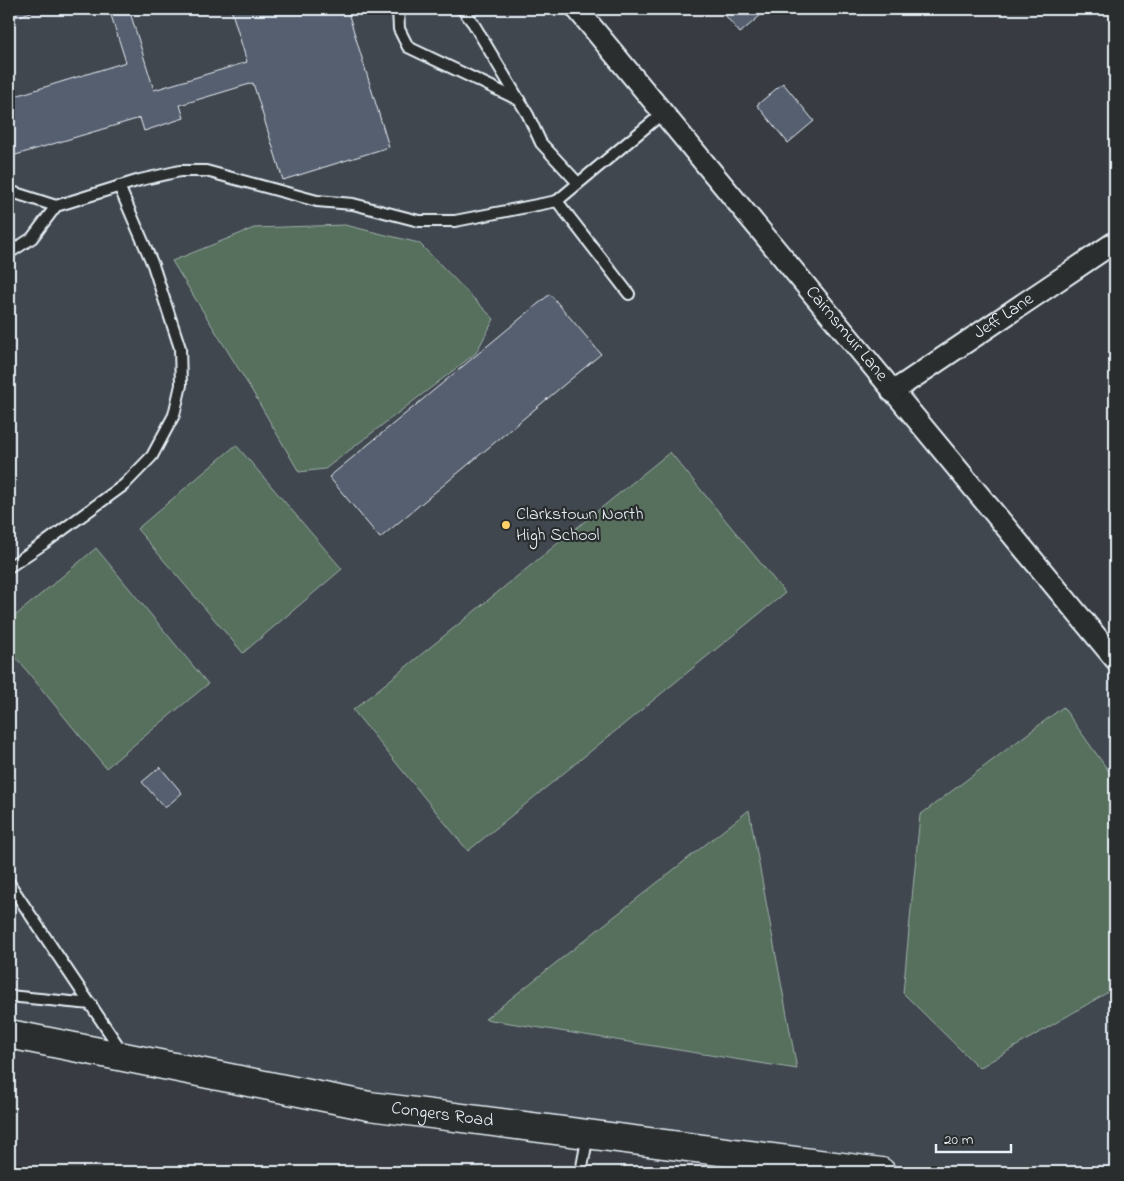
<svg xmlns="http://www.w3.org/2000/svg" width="1124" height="1181" font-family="'Indie Flower',sans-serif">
  <rect width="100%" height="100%" fill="#383c42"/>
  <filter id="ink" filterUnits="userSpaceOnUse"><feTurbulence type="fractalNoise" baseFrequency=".02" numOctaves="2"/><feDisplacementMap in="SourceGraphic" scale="10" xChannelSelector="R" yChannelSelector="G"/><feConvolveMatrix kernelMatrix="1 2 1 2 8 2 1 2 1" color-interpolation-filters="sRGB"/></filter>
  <g filter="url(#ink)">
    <path fill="#414650" d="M9 9H576L1115 659V1172H879L9 1036Z"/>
    <g fill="#566f5d" stroke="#9fb0aa">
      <path d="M345 225 419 243 494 319 476 353 325 469 299 472 251 389 172 261 254 228Z"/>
      <path d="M236 445 342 569 243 653 137 529Z"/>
      <path d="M670 452 785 593 468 851 353 710Z"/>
      <path d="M96 548 208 684 106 768 9 649V621Z"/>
      <path d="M1063 707 1115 780V988L979 1068 903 993 920 815Z"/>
      <path d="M749 810 797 1069 485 1019Z"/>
    </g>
    <g fill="#575e6f" stroke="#e8f1f8">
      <path d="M9 9H41L9 19Z"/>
      <path d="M109 9H129L154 90 247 62 231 9H347L389 147 283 180 253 83 180 105 184 118 144 131 140 118 9 157V98L126 62Z"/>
      <path d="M720 9H768L740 33Z"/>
      <path d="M783 83 814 121 788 143 757 105Z"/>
      <path d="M550 294 601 354 380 538 329 477Z"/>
      <path d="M160 767 182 793 165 808 142 782Z"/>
    </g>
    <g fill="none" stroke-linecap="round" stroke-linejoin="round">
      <defs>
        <g id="lane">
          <path d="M398 9 399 29 408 47 519 100"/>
          <path d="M462 9 473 23 528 115 541 143 578 183"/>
          <path d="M9 191 56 206 140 180 180 171H206L317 201 353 204 419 221H455L557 201"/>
          <path d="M9 253 32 238 56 206"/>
          <path d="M629 294 557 201 663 113"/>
          <path d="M9 567 46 542 124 485 152 456 174 415 181 385 180 348 153 265 119 186"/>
          <path d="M9 883 123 1053"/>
          <path d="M9 996 91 1004"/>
          <path d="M581 1172 588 1135"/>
        </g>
        <g id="street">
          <path id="s1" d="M577 9 1115 659"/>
          <path id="s2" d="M892 392 1115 242"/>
        </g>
        <g id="secondary">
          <path id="s3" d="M9 1034 369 1106 881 1172"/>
        </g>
      </defs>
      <use href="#lane" stroke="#e8f1f8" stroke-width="14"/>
      <use href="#street" stroke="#e8f1f8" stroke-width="24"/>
      <use href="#secondary" stroke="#e8f1f8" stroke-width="31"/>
      <use href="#lane" stroke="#2a2d2e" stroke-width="10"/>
      <use href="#street" stroke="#2a2d2e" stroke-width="20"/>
      <use href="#secondary" stroke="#2a2d2e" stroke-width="28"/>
    </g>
  </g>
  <circle fill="#ffd166" stroke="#2a2d2e" stroke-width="2" cx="506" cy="525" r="5"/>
  <g text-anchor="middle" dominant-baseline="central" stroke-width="4.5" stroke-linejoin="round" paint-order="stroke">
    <g font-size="18" fill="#e8f1f8" stroke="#2a2d2e">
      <text stroke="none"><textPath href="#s2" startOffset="135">Jeff Lane</textPath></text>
      <text stroke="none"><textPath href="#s1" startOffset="422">Cairnsmuir Lane</textPath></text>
      <text stroke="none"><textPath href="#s3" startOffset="441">Congers Road</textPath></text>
    </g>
    <g font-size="18" fill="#e8f1f8" stroke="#2a2d2e" text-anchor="start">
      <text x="516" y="515">Clarkstown North<tspan x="516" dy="21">High School</tspan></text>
    </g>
  </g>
  <rect width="1124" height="1181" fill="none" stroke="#2a2d2e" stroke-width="30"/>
  <rect x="15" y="15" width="1094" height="1151" fill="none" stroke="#e8f1f8" stroke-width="2" filter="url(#ink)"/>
  <path d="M936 1144v8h75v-8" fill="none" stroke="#e8f1f8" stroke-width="2.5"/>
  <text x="944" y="1144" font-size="15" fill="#e8f1f8" stroke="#2a2d2e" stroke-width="4" paint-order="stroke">20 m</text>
</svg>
